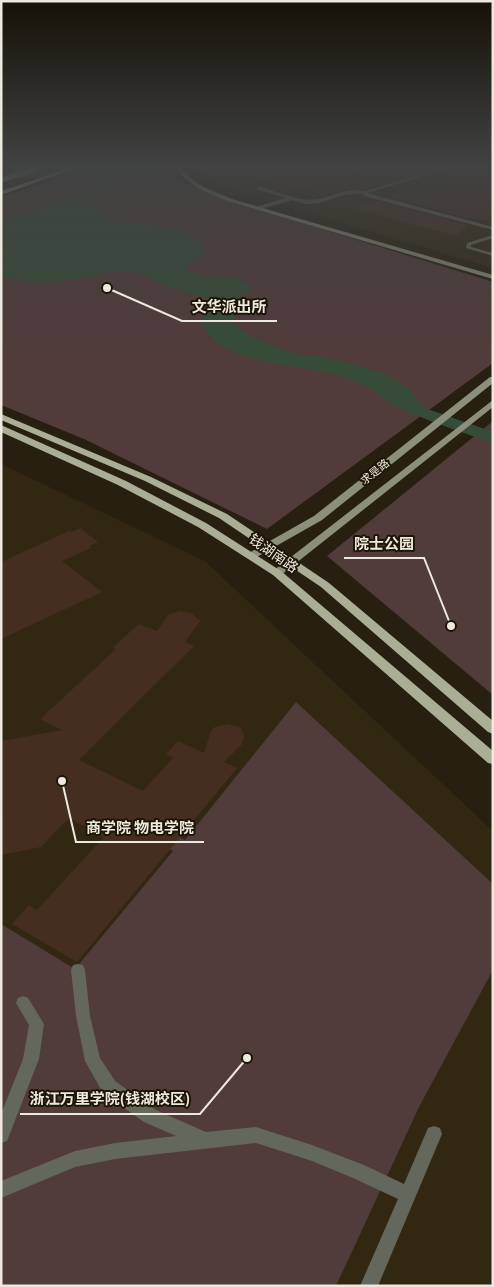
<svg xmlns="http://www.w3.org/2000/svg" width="494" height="1287" font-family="'Source Sans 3','Noto Sans SC',sans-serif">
  <rect width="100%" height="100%" fill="#271f0f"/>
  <g fill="#322711">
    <path d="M202 166H493V268L219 186 207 177 200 169Z"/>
    <path d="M1 464 205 561 493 831V1286H1Z"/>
  </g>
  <g fill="#513b3b">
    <path d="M97 166H168L179 180 231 201 493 282V363L267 529 84 439 1 405V197Z"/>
    <path d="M493 421V695L327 556Z"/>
    <path d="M296 702 493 884V970L420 1105 336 1286H1V924L75 969 173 851 158 843 167 832 185 840Z"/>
  </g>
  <path fill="#364c38" d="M117 166H167L158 167 146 177 106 185 104 189 94 193 97 198 95 205 101 214 111 221 175 228 199 239 203 250V255L187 267 188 270C208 281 233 271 252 286 251 293 245 295 239 298L240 302 233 323 250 336 295 354 327 357 384 373 410 389 417 401 425 408 493 432V443C465 433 437 424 410 413 395 407 383 396 368 388 355 381 339 375 325 372 288 364 236 364 208 334 198 324 205 310 208 298L164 286 144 274 123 270 76 279 40 283 1 277V223L93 187 95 183 126 176 141 170 112 177 89 179 1 177V167L94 170Z"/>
  <g fill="#452e20">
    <path d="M232 166H354L346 170 350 174 367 166H412L376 186 364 190 349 189 326 195 231 172Z"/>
    <path d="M493 166V214L486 220 477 219 475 220 389 197Z"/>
    <path d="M376 201 468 225 456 236 353 208Z"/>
    <path d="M80 528 98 542 89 546 91 548 62 561 102 592 1 639V562L69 531 71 532Z"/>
    <path d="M180 611 191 613 200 621 185 642 194 646 79 760 143 791 173 758 166 754 178 741 204 753 211 731 215 727 228 724 241 728 244 735 242 744 224 762 237 768 77 962 12 924 29 905 37 910 104 837 69 818 41 847 1 855V817H3L1 741 62 730 40 719 116 649 113 647 139 624 157 631 168 615Z"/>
  </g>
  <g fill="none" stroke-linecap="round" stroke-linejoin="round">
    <g fill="#64675b" fill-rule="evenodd">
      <path d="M359 166H365L351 172 348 171Z"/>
      <path d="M450 166H456L367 193 493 227V230L364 196 362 192Z"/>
      <path d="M493 235V238L471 245V247L493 253V256L466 248 467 243Z"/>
      <path d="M78 964 83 965 85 970 90 1016 100 1058 115 1081 156 1110 206 1132 256 1127 312 1145 364 1165 404 1184 428 1128 434 1126 440 1128 442 1134 378 1286H360L398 1199 353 1178 312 1161 256 1143 115 1159 75 1167 1 1198V1181L75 1151 115 1143 176 1136 144 1122 103 1093 85 1061 76 1016 71 970 73 965Z"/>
      <path d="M23 996 28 998 44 1024 39 1059 7 1141 1 1143V1114L23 1059 29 1025 16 1003 18 998Z"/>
    </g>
    <path fill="#64675b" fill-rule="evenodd" d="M258 186C276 191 300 203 319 199 334 196 352 185 368 193L343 195 319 203 306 204 292 200 257 210 255 207 286 198 256 189Z"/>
    <g fill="#8c8f7c" fill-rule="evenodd">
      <path d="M178 166H183L182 168C193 186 214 191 232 199L493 275V279L228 201C208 193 189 187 177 168Z"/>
      <path d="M490 377H493V383L322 520 255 558H247L245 556 247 554 314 516Z"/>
      <path d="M493 400V407L281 575H273L271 573 273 571Z"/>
    </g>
    <g fill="#aaae95" fill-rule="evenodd">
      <path d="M38 166H46L21 174 18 172Z"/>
      <path d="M75 166H82L1 195V191Z"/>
      <path d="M1 414 151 477 227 514 329 583 493 721V734L488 732 321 587 219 518 145 481 1 420Z"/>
      <path d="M1 425 126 481 206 523 281 571 493 751V764L488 763 273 575 198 527 118 485 1 432Z"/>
    </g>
    <path stroke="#aaae95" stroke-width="5.5" d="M1 180 35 169"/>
  </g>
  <linearGradient id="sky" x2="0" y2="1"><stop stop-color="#151108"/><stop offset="0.48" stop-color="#414242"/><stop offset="1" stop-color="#414242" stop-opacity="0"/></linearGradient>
  <rect width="494" height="346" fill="url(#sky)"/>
  <g text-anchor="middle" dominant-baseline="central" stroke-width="4" stroke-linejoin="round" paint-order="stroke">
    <g font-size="11" fill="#eee9df" stroke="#1d1606">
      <text transform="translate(375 472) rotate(-39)">求是路</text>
    </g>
    <g font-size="14" fill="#eee9df" stroke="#1d1606">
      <text transform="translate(273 554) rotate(35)">钱湖南路</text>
    </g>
  </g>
  <path fill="none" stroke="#eee9df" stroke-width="2" d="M107 288L182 321H277M451 626L424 558H344M62 781L76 842H204M247 1058L200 1114H20"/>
  <g fill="#eee9df" stroke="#1d1606" stroke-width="2">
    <circle cx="107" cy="288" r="5"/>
    <circle cx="451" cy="626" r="5"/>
    <circle cx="62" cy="781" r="5"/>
    <circle cx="247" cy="1058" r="5"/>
  </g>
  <g font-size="15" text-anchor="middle" font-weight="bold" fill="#eee9df" stroke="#1d1606" stroke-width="4" stroke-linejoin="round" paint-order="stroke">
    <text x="229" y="312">文华派出所</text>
    <text x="384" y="549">院士公园</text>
    <text x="140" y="833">商学院 物电学院</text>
    <text x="110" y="1104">浙江万里学院(钱湖校区)</text>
  </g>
  <rect width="494" height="1287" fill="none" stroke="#eee9df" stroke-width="5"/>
</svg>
